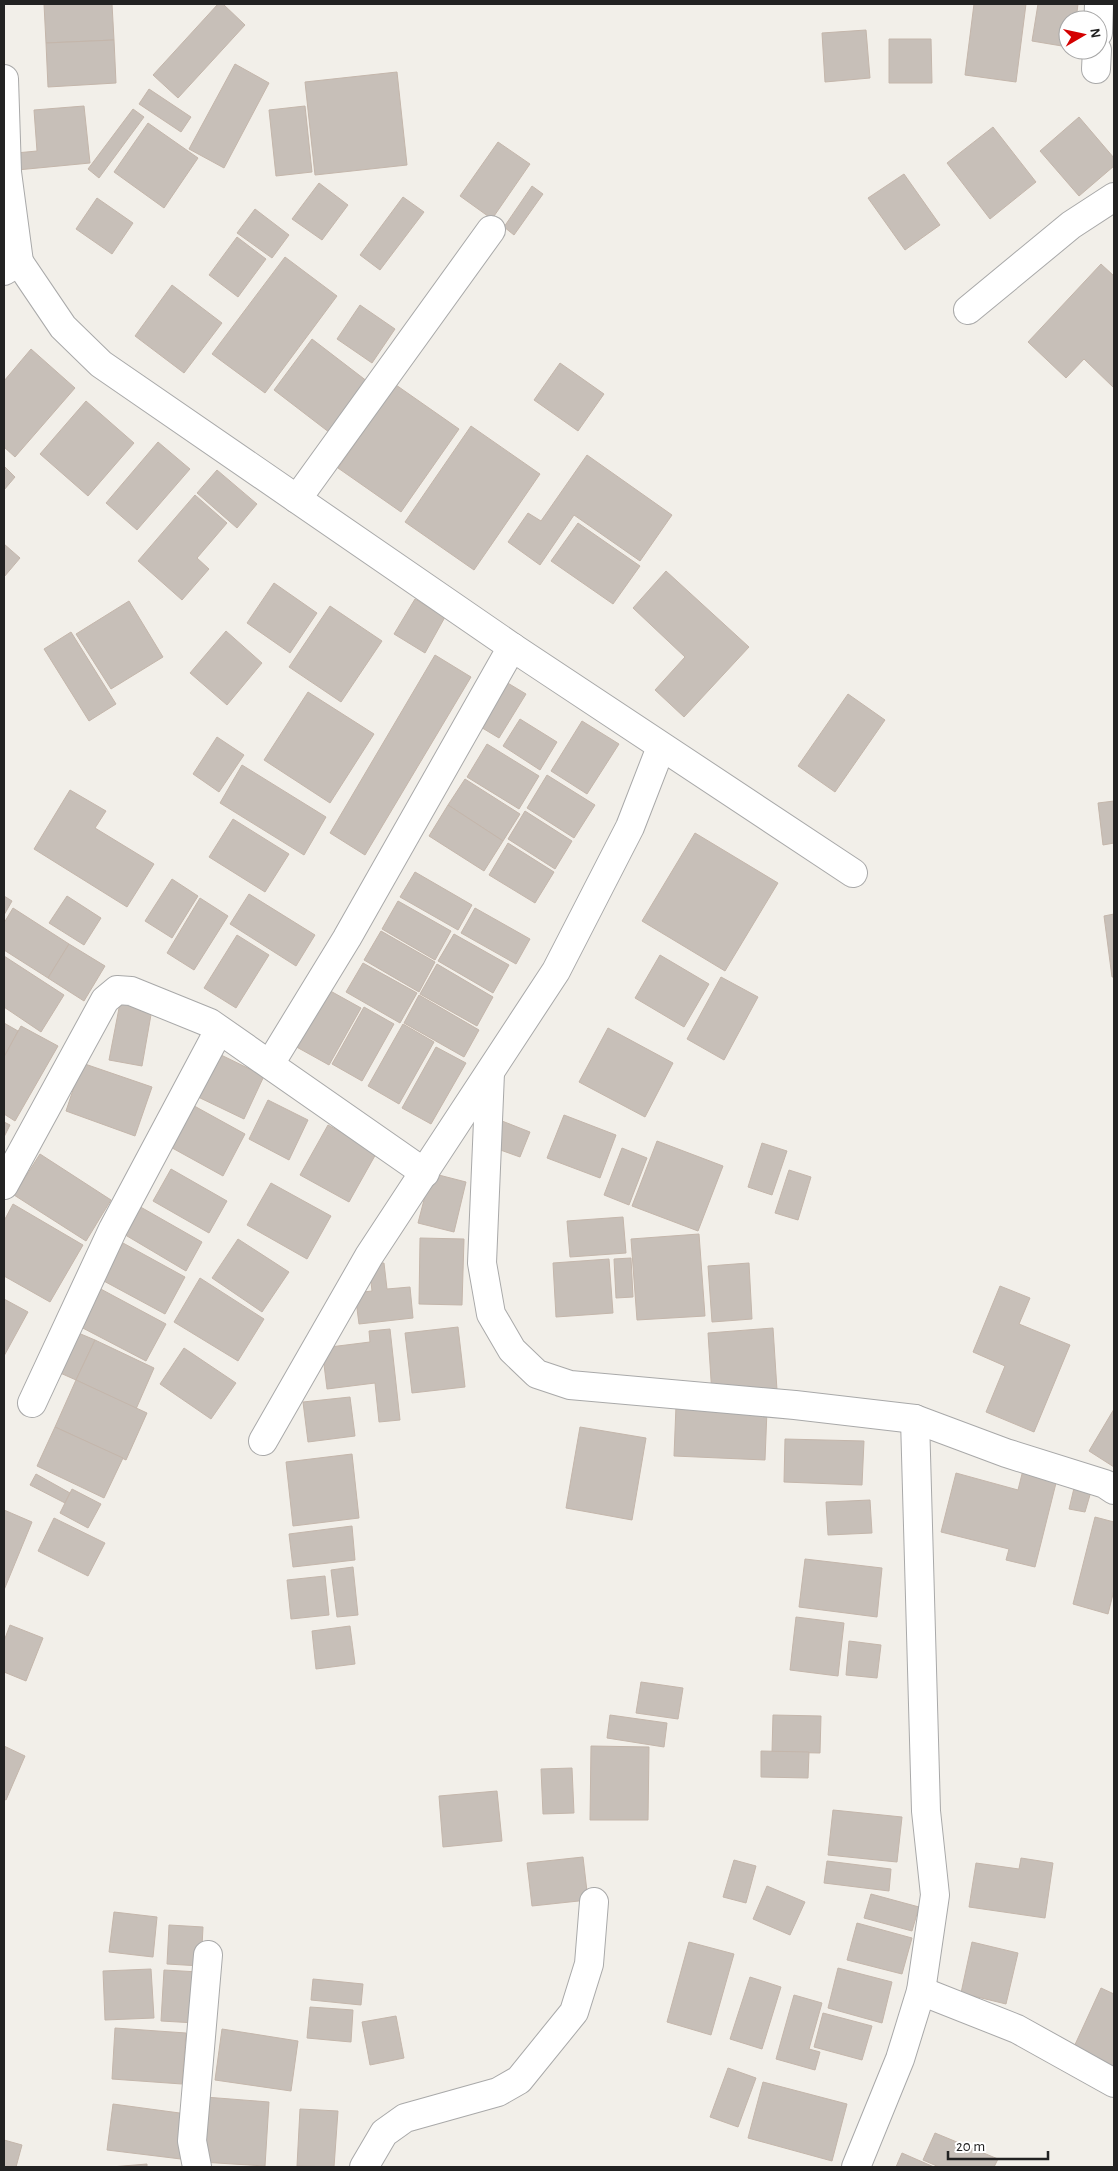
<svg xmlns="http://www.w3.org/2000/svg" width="1118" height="2171" font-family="'Alegreya Sans',sans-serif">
  <rect width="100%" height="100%" fill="#f2efe9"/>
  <g fill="#c7bfb8" stroke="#c4b6ab">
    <path d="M44 4H112L114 40 46 43Z"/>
    <path d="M218 4H223L245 25 178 98 153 75Z"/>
    <path d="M974 4H1026L1016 82 965 75Z"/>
    <path d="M1038 4H1078L1076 20H1068V47L1032 41Z"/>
    <path d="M1104 4H1114V28H1107Z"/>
    <path d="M866 30 870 78 825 82 822 33Z"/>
    <path d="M889 39H931L932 83H889Z"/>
    <path d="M114 40 116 83 48 87 46 43Z"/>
    <path d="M235 64 269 83 224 168 189 149Z"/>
    <path d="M397 72 407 165 315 175 305 82Z"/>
    <path d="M149 89 191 117 181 132 139 104Z"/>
    <path d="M84 106 90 163 17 170 16 153 37 151 34 110Z"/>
    <path d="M305 106 312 172 276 176 269 110Z"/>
    <path d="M133 109 144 117 99 178 88 169Z"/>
    <path d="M1079 117 1114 158V166L1079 196 1040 151Z"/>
    <path d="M148 123 198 158 164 208 114 172Z"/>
    <path d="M993 127 1036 182 990 219 947 163Z"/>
    <path d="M498 142 530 164 492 219 460 196Z"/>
    <path d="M904 174 940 225 905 250 868 198Z"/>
    <path d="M319 183 348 205 322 240 292 219Z"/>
    <path d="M532 186 543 194 514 235 504 227Z"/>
    <path d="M403 197 424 212 380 270 360 255Z"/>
    <path d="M97 198 133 223 112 254 76 229Z"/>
    <path d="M255 209 289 235 272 258 237 233Z"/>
    <path d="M237 237 266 259 238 297 209 275Z"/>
    <path d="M285 257 337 296 265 393 212 354Z"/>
    <path d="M1101 264 1114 276V388L1084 359 1066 378 1028 342Z"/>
    <path d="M172 285 222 323 184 373 135 336Z"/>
    <path d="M360 305 395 329 372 363 337 339Z"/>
    <path d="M312 339 372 385 334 436 274 390Z"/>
    <path d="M31 349 75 388 15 457 4 447V381Z"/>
    <path d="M560 363 604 394 578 431 534 400Z"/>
    <path d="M396 385 459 429 401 512 338 468Z"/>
    <path d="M86 401 134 443 88 496 40 454Z"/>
    <path d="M471 426 540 474 474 570 405 522Z"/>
    <path d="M158 442 190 469 137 530 106 503Z"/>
    <path d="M587 455 672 515 640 561 574 515 540 565 508 542 528 513 541 521Z"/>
    <path d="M4 466 15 477 4 490Z"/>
    <path d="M217 470 257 504 237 528 197 493Z"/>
    <path d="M195 495 227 523 197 558 209 569 182 600 138 561Z"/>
    <path d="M578 523 640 566 613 604 551 561Z"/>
    <path d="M4 544 20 558 4 577Z"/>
    <path d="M666 571 749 647 684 717 655 690 685 657 633 608Z"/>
    <path d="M274 583 317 613 290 653 247 623Z"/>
    <path d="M415 599 445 617 425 653 394 634Z"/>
    <path d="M129 601 163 657 111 689 76 634Z"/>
    <path d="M330 606 382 641 341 702 289 667Z"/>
    <path d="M226 631 262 663 227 705 190 673Z"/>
    <path d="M71 632 116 704 89 721 44 649Z"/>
    <path d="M435 655 471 677 365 855 330 833Z"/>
    <path d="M501 679 526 694 499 738 474 723Z"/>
    <path d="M308 692 374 734 330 803 264 760Z"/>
    <path d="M848 694 885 720 835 792 798 766Z"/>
    <path d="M520 719 557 742 540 770 503 746Z"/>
    <path d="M582 721 619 744 587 794 551 771Z"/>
    <path d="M217 737 244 755 219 792 193 774Z"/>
    <path d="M487 744 539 776 519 809 467 777Z"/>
    <path d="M242 765 326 817 304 855 220 803Z"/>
    <path d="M547 775 595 805 574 838 527 808Z"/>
    <path d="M465 779 520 814 503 841 448 805Z"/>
    <path d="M70 790 106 811 95 828 154 864 127 907 34 849Z"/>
    <path d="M1114 801V843L1103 845 1098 803Z"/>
    <path d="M448 805 503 841 484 871 429 836Z"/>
    <path d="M525 811 572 841 555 869 508 839Z"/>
    <path d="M233 819 289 854 265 892 209 857Z"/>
    <path d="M695 833 778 883 725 971 642 921Z"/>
    <path d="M508 843 554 872 535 903 489 875Z"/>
    <path d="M415 872 472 905 458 930 400 897Z"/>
    <path d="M172 879 198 896 172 938 145 921Z"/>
    <path d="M249 894 315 935 296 966 230 924Z"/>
    <path d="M4 896 12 901 4 915Z"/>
    <path d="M67 896 101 918 84 945 49 923Z"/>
    <path d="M200 898 228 916 194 970 167 953Z"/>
    <path d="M398 901 451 931 435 960 382 929Z"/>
    <path d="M13 908 69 944 48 978 4 950V923Z"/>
    <path d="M475 908 530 939 516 964 461 933Z"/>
    <path d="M1114 914V977H1112L1104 916Z"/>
    <path d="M381 931 435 962 419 992 364 960Z"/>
    <path d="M454 934 509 965 493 993 438 961Z"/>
    <path d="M237 935 269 955 236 1008 204 988Z"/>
    <path d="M69 944 105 966 84 1001 48 978Z"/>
    <path d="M660 955 709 984 684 1027 635 998Z"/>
    <path d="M4 956 64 995 41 1032 4 1007Z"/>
    <path d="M363 963 417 993 400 1023 346 992Z"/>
    <path d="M437 964 493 997 477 1026 420 994Z"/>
    <path d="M721 977 758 997 724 1060 687 1039Z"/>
    <path d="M325 988 361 1008 329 1065 293 1045Z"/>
    <path d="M419 995 479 1030 464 1057 404 1023Z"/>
    <path d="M120 1003 152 1009 142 1066 109 1060Z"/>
    <path d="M364 1007 394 1024 362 1081 332 1064Z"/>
    <path d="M4 1023 18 1031 4 1057Z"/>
    <path d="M403 1024 434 1042 399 1104 368 1086Z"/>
    <path d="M21 1026 58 1046 15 1121 4 1114V1057Z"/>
    <path d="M608 1028 673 1063 645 1117 579 1082Z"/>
    <path d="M436 1047 466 1063 431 1124 402 1108Z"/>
    <path d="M217 1053 264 1076 244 1119 196 1096Z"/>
    <path d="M82 1063 152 1087 135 1136 66 1111Z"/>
    <path d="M268 1100 308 1120 289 1160 249 1139Z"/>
    <path d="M187 1102 245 1134 223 1176 165 1144Z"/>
    <path d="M564 1115 616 1135 600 1178 547 1158Z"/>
    <path d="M502 1121 530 1132 520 1157 492 1147Z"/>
    <path d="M4 1122 10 1125 4 1137Z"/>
    <path d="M328 1125 377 1152 349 1202 300 1175Z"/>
    <path d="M657 1141 723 1166 698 1231 632 1206Z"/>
    <path d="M762 1143 787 1151 772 1195 748 1187Z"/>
    <path d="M622 1148 647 1158 629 1205 604 1195Z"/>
    <path d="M40 1154 111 1200 86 1241 14 1195Z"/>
    <path d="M171 1169 227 1201 209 1233 153 1201Z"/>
    <path d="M789 1170 811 1177 798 1220 775 1213Z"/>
    <path d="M431 1173 466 1182 454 1232 418 1223Z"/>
    <path d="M271 1183 331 1216 307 1259 247 1225Z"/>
    <path d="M13 1204 83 1245 50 1302 4 1276V1221Z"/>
    <path d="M137 1205 202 1242 186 1271 122 1233Z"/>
    <path d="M623 1217 626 1253 570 1257 567 1221Z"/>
    <path d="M699 1234 705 1316 637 1320 631 1239Z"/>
    <path d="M420 1238 464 1239 462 1305 419 1304Z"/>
    <path d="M238 1239 289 1272 262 1312 212 1278Z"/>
    <path d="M123 1243 185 1277 165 1314 102 1280Z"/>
    <path d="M631 1258 633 1297 616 1298 614 1259Z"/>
    <path d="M609 1259 613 1313 556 1317 553 1263Z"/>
    <path d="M384 1263 387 1289 410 1287 413 1318 359 1324 355 1293 372 1291 369 1264Z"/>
    <path d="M749 1263 752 1319 712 1322 708 1266Z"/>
    <path d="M200 1278 264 1319 238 1361 174 1322Z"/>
    <path d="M1000 1286 1030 1298 1019 1324 1070 1345 1034 1432 986 1412 1005 1366 973 1352Z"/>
    <path d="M97 1287 166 1324 146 1361 77 1325Z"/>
    <path d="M4 1299 28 1312 4 1356Z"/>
    <path d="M458 1327 465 1387 412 1393 405 1333Z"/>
    <path d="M773 1328 777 1390 712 1395 708 1333Z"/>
    <path d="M390 1329 400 1420 379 1422 375 1383 327 1389 322 1348 370 1342 369 1331Z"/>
    <path d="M76 1332 95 1340 76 1380 58 1372Z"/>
    <path d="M95 1340 154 1368 136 1409 76 1380Z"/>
    <path d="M184 1348 236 1383 211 1419 160 1384Z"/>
    <path d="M76 1380 147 1413 126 1460 55 1427Z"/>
    <path d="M350 1397 355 1436 308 1442 303 1402Z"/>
    <path d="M676 1406 767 1410 765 1460 674 1456Z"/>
    <path d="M1114 1409V1467L1089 1451Z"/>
    <path d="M55 1427 123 1458 104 1498 37 1466Z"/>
    <path d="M580 1427 646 1438 632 1520 566 1508Z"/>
    <path d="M785 1439 864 1441 862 1485 784 1482Z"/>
    <path d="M352 1454 359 1518 293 1526 286 1462Z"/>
    <path d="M1024 1466 1058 1475 1035 1567 1006 1560 1009 1549 941 1532 956 1473 1018 1490Z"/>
    <path d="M36 1474 70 1493 65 1503 30 1485Z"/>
    <path d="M1075 1484 1092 1488 1085 1512 1069 1509Z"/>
    <path d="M72 1489 101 1504 88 1528 60 1513Z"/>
    <path d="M870 1500 872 1533 828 1535 826 1502Z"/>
    <path d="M4 1510 32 1522 4 1590Z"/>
    <path d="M1095 1517 1114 1522V1590L1108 1614 1073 1604Z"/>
    <path d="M54 1518 105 1543 88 1576 38 1551Z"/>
    <path d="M352 1526 355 1560 293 1567 289 1534Z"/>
    <path d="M805 1559 882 1568 877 1617 799 1607Z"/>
    <path d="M353 1567 358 1615 337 1617 331 1570Z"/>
    <path d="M325 1576 329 1615 291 1619 287 1580Z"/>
    <path d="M796 1617 844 1623 838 1676 790 1670Z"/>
    <path d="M10 1625 43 1638 26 1681 4 1672V1641Z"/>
    <path d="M350 1626 355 1664 316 1669 312 1631Z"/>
    <path d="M849 1641 881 1645 877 1678 846 1675Z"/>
    <path d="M641 1682 683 1688 678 1719 636 1713Z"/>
    <path d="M610 1715 667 1723 664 1747 607 1738Z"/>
    <path d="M773 1715 821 1716 820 1753 772 1752Z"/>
    <path d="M4 1746 25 1756 6 1800 4 1799Z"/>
    <path d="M591 1746 649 1747 648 1820H590Z"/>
    <path d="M761 1751 809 1752 808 1778 761 1777Z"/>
    <path d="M572 1768 574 1813 543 1814 541 1769Z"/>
    <path d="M497 1791 502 1841 443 1847 439 1796Z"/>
    <path d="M833 1810 902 1817 897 1862 828 1855Z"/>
    <path d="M583 1857 588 1900 532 1906 527 1863Z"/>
    <path d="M1021 1858 1053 1863 1045 1918 969 1907 976 1863 1019 1869Z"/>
    <path d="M734 1860 756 1866 746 1903 723 1897Z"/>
    <path d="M827 1861 891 1869 889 1891 824 1883Z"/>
    <path d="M767 1886 805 1902 790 1935 753 1919Z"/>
    <path d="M871 1894 919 1907 912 1931 864 1918Z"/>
    <path d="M114 1912 157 1917 153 1957 109 1952Z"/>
    <path d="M857 1923 912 1938 902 1974 847 1960Z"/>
    <path d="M169 1925 203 1927 201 1966 167 1964Z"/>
    <path d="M689 1942 734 1954 711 2035 667 2022Z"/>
    <path d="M972 1942 1018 1953 1006 2004 961 1993Z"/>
    <path d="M838 1968 892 1982 882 2023 828 2008Z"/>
    <path d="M151 1969 154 2018 105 2020 103 1971Z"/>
    <path d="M164 1970 199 1972 196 2023 161 2021Z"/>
    <path d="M750 1977 781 1987 762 2049 730 2039Z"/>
    <path d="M313 1979 363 1984 361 2005 311 2000Z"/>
    <path d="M1101 1988 1114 1994V2068L1073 2049Z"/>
    <path d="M794 1995 822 2003 809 2049 820 2052 815 2070 776 2059Z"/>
    <path d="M310 2007 353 2010 351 2042 307 2038Z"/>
    <path d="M823 2013 872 2026 862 2060 814 2047Z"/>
    <path d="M396 2016 404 2058 370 2065 362 2022Z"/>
    <path d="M115 2028 186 2033 182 2084 112 2079Z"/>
    <path d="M222 2029 298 2041 291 2091 215 2080Z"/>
    <path d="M728 2068 756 2078 738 2127 710 2117Z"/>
    <path d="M763 2082 847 2104 832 2161 748 2138Z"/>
    <path d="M205 2097 269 2102 265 2166 201 2162Z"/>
    <path d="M113 2104 187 2114 181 2159 107 2150Z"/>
    <path d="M300 2109 338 2111 334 2167 297 2166Z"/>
    <path d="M935 2133 998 2159 994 2167H939L923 2160Z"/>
    <path d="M4 2140 22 2145 16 2167H4Z"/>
    <path d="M902 2153 934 2167H896Z"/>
    <path d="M147 2164V2167H111Z"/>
  </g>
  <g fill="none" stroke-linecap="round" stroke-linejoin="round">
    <defs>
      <g id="minor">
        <path d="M1098 33 1099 4"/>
        <path d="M1096 69 1097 50"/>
        <path d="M19 262 63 327 101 364 512 647 853 873"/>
        <path d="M968 310 1071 225 1114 197"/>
        <path d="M297 499 491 230"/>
        <path d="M270 1064 347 938 512 647"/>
        <path d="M490 1073 482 1263 491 1314 512 1350 537 1374 570 1385 795 1405 915 1419 1006 1453 1105 1484 1114 1490"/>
        <path d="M4 1185 105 1000 117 990 131 991 210 1023 425 1173"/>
        <path d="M32 1403 113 1229 219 1030"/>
        <path d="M263 1441 369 1256 556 971 630 827 661 747"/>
        <path d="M921 1991 1017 2029 1114 2083"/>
        <path d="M197 2167 192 2141 208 1955"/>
        <path d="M364 2167 384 2133 405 2118 498 2092 519 2080 574 2012 589 1964 594 1902"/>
        <path d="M856 2167 900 2059 921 1991 935 1895 926 1811 915 1419"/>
      </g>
      <path id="tertiary" d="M4 79 7 172 19 262 4 271"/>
    </defs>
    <use href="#minor" stroke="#a9a9a9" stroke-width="30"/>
    <use href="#tertiary" stroke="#a9a9a9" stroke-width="30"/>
    <use href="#minor" stroke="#fff" stroke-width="28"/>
    <use href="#tertiary" stroke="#fff" stroke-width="28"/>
  </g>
  <rect width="1118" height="2171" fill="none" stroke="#222222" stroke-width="10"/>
  <g transform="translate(1083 35) rotate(81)"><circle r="24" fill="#ffffff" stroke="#a7a7a7"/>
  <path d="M0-4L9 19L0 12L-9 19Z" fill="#d40000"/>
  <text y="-8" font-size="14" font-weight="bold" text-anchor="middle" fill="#222222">N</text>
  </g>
  <path d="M948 2151v8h100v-8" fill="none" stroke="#222222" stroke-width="2.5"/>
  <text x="956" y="2151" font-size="15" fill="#222222" stroke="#ffffff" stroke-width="4" paint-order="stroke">20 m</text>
</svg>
